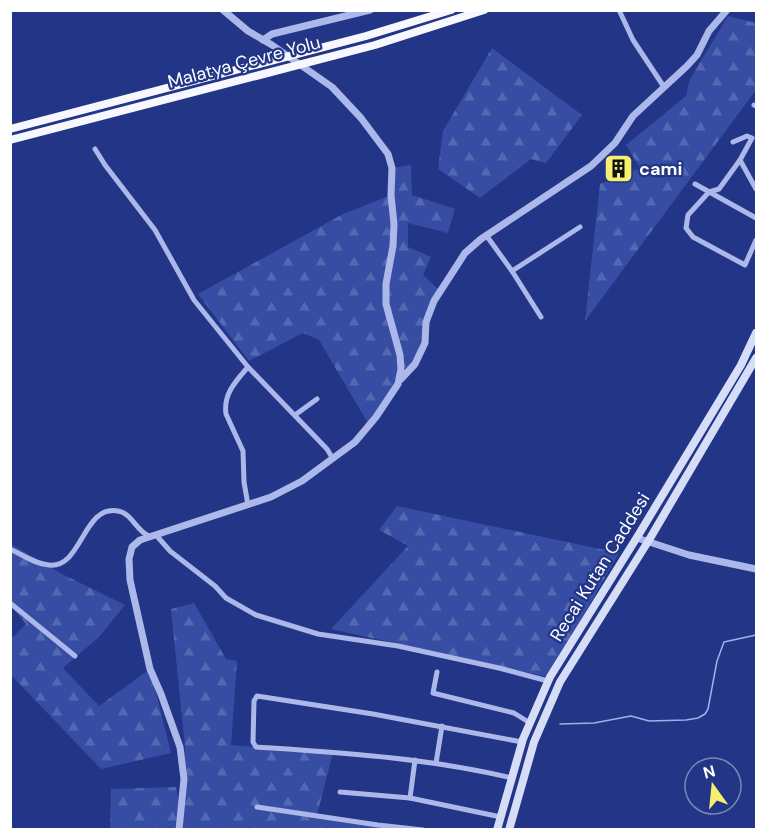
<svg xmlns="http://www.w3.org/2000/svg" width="767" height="840" font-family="'DM Sans',sans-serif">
  <defs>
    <pattern id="forest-firs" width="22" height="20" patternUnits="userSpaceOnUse" patternTransform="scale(1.5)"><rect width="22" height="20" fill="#364da3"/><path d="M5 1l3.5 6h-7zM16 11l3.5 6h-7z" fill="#5468b1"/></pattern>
  </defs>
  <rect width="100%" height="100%" fill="#223586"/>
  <g fill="url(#forest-firs)">
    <path d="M728 16 756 23V90L585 321 600 184 640 168 626 145 686 96 690 79Z"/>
    <path d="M492 48 582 115 546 163 531 159 480 198 438 169 443 131Z"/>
    <path d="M411 165 412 195 455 209 448 233 408 223V247L431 257 423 275 440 291 426 322 425 343 415 364 401 369 398 384 369 425 319 340 303 333 249 361 198 294 343 214 391 195 392 168Z"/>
    <path d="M397 506 619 553 548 677 331 629 408 546 379 530Z"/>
    <path d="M11 544 60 573 125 605 99 637 63 668 99 706 150 669 171 753 101 769 11 675 10 633 13 637 26 624 11 606Z"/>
    <path d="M194 603 226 659 237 661 231 745 333 753 317 815 389 826 388 829H183L185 747 171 609Z"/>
    <path d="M176 787 181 814 178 829 110 830 111 789Z"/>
  </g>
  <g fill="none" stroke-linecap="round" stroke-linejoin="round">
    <path stroke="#9fb0ea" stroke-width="1.5" d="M560 724 594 723 631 716 649 721 686 720 698 718 705 714 708 709 717 661 724 642 756 635"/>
    <g stroke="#acb8e9" stroke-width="5">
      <path d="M619 10 633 40 664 87"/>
      <path d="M754 105 756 106"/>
      <path d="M733 142 747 136 752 138 740 160 719 189 709 192 688 215 686 228 693 237 745 265 756 240"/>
      <path d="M95 149 105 165 155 230 194 300 248 367C236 381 223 394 226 414L243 451 244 482 248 505"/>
      <path d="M740 160 756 189"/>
      <path d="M695 184 756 218"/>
      <path d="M486 235 512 271 541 317"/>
      <path d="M512 271 580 227"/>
      <path d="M248 367 327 449 333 459"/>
      <path d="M295 415 317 399"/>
      <path d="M156 535 170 551 215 586 226 598 256 615 318 634 398 646 499 668 548 681"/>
      <path d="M10 549C23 555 35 564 49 565 82 569 83 504 118 511 132 513 136 531 149 536"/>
      <path d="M10 603 75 656"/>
      <path d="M437 672 433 693 514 713 530 723"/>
      <path d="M415 760 410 798 501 817"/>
      <path d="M436 763 442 726"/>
      <path d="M512 778C428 758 342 753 256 747L253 742 254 701 257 696 373 714 522 742"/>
      <path d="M340 792 410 798"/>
      <path d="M257 807 378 825 423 830"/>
    </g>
    <g stroke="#acb8e9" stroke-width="7">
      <path d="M263 40 272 34 370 10"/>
      <path d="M401 379 415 364 425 343 426 322 434 301 465 253 481 239 591 166 615 143 633 116 687 66 697 55 709 31 727 10"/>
      <path d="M637 538 689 555 756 569"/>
      <path d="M179 830 184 779 180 747 161 694 150 669 130 580 129 559 132 547 140 540 271 497 302 481 355 442 376 417 398 384 401 369 400 355 386 304V284L393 246 394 224 391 195 392 168 388 154 361 118 332 87 272 45 248 31 223 10"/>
    </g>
    <g stroke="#d6ddf7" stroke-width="8">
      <path d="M497 830 523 739 550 677 639 534 741 365 756 333"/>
      <path d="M509 830 534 742 560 682 649 540 756 358"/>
    </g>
    <g stroke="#f7f8fe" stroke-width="8">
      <path d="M10 129 366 36 451 10"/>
      <path d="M10 140 375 45 484 10"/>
    </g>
  </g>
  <defs>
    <symbol id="building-square" viewBox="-11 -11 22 22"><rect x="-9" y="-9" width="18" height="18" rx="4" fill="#f5ef6e" stroke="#223586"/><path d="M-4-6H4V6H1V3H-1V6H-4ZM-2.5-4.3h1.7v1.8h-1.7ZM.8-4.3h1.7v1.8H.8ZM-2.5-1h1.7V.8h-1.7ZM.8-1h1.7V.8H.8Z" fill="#111"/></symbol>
  </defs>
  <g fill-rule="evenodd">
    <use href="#building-square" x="602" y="152" width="33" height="33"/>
  </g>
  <g text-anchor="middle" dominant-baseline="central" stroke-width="4.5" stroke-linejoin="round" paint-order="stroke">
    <g font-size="18" fill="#fff" stroke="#223586">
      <text transform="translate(244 62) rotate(-15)">Malatya Çevre Yolu</text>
      <text transform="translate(600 567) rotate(-58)">Recai Kutan Caddesi</text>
    </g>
    <g font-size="18" font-weight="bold" fill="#fff" stroke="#223586" text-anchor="start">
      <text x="639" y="169">cami</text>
    </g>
  </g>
  <rect width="767" height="840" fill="none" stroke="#ffffff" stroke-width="24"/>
  <g transform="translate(713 786) rotate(345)"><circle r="28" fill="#223586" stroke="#7a86b6" stroke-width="1.5"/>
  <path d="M0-4.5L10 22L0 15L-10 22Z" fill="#f5ef6e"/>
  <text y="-9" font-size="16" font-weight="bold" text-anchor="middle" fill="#ffffff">N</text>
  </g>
</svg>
